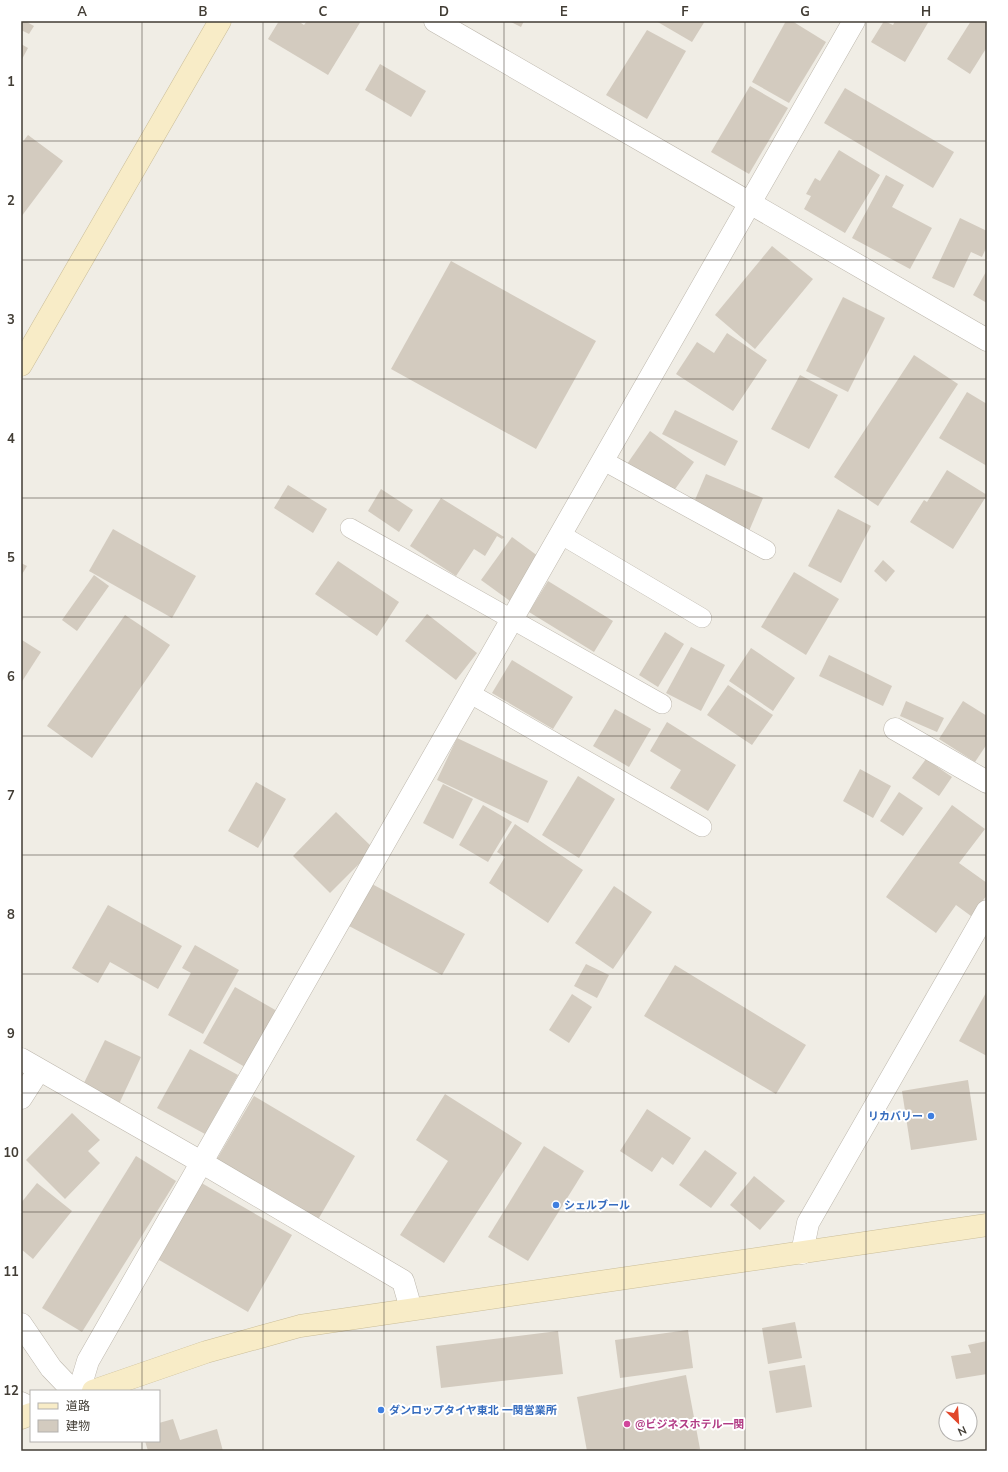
<svg xmlns="http://www.w3.org/2000/svg" width="1008" height="1472" font-family="'Nunito Sans','Noto Sans JP',sans-serif">
  <rect width="100%" height="100%" fill="#f0ede5"/>
  <g fill="#d3cbbf">
    <path d="M21 21H25L34 26 29 34 21 30Z"/>
    <path d="M279 21H298L304 25 307 21H361L328 75 268 39Z"/>
    <path d="M509 21H524L521 27Z"/>
    <path d="M656 21H705L692 42Z"/>
    <path d="M786 21H792L826 42 789 103 752 82Z"/>
    <path d="M884 21 893 25 895 21H929L905 62 871 42Z"/>
    <path d="M971 21H987V47L970 74 947 59Z"/>
    <path d="M647 30 686 51 647 119 606 95Z"/>
    <path d="M21 44 28 48 21 61Z"/>
    <path d="M380 64 426 91 411 117 365 90Z"/>
    <path d="M750 86 788 108 749 174 711 152Z"/>
    <path d="M845 88 954 152 933 188 824 123Z"/>
    <path d="M28 135 63 161 21 217V144Z"/>
    <path d="M839 150 880 175 845 233 804 209 811 196 806 194 815 178 820 181Z"/>
    <path d="M886 175 904 185 892 207 932 228 910 269 852 238Z"/>
    <path d="M960 218 987 231V246L982 257 971 252 954 288 932 278Z"/>
    <path d="M772 246 813 279 755 349 715 315Z"/>
    <path d="M451 261 596 341 536 449 391 369Z"/>
    <path d="M987 270V303L973 295Z"/>
    <path d="M843 297 885 318 848 392 806 371Z"/>
    <path d="M727 333 767 360 733 411 676 374 697 342 714 353Z"/>
    <path d="M914 355 958 384 878 506 834 477Z"/>
    <path d="M800 375 838 395 809 449 771 429Z"/>
    <path d="M967 392 987 404V466L939 438Z"/>
    <path d="M675 410 738 441 725 466 662 434Z"/>
    <path d="M650 431 694 462 671 495 627 464Z"/>
    <path d="M947 470 987 495 953 549 910 522 924 500 927 502Z"/>
    <path d="M706 474 763 498 749 531 692 507Z"/>
    <path d="M288 485 327 509 313 533 274 508Z"/>
    <path d="M381 489 413 510 399 532 368 511Z"/>
    <path d="M441 498 504 537 502 539 497 536 485 556 474 549 456 576 410 546Z"/>
    <path d="M838 509 871 526 841 583 808 566Z"/>
    <path d="M113 529 196 576 172 618 89 571Z"/>
    <path d="M512 537 542 559 510 601 481 580Z"/>
    <path d="M883 560 895 571 886 582 874 571Z"/>
    <path d="M338 561 399 602 377 636 315 594Z"/>
    <path d="M21 563 27 566 21 576Z"/>
    <path d="M794 572 839 599 806 655 761 627Z"/>
    <path d="M94 575 109 586 77 631 62 620Z"/>
    <path d="M548 581 613 621 594 652 529 612Z"/>
    <path d="M427 614 477 653 456 680 405 641Z"/>
    <path d="M125 615 170 645 92 758 47 726Z"/>
    <path d="M665 632 684 644 658 687 639 675Z"/>
    <path d="M22 640 41 652 21 683V642Z"/>
    <path d="M691 647 725 665 701 711 666 693Z"/>
    <path d="M751 648 795 678 773 711 729 681Z"/>
    <path d="M829 655 892 686 883 706 819 676Z"/>
    <path d="M512 660 573 697 553 729 492 693Z"/>
    <path d="M728 685 773 715 752 745 707 715Z"/>
    <path d="M906 701 944 718 937 732 900 716Z"/>
    <path d="M963 701 987 716V744L975 762 939 739Z"/>
    <path d="M615 709 651 729 629 767 593 746Z"/>
    <path d="M667 722 736 765 708 811 670 788 681 770 650 751Z"/>
    <path d="M457 738 548 781 528 823 437 780Z"/>
    <path d="M926 759 952 777 939 796 912 778Z"/>
    <path d="M860 769 891 786 873 818 843 801Z"/>
    <path d="M578 776 615 799 579 858 542 835Z"/>
    <path d="M256 782 286 799 258 848 228 831Z"/>
    <path d="M443 784 473 799 453 839 423 823Z"/>
    <path d="M899 792 923 808 903 836 880 821Z"/>
    <path d="M483 805 512 822 488 862 459 845Z"/>
    <path d="M952 805 985 829 959 863 987 883V895L971 916 956 905 936 933 886 897Z"/>
    <path d="M336 812 374 849 330 893 293 856Z"/>
    <path d="M515 824 583 870 548 923 489 883 505 857 497 852Z"/>
    <path d="M372 884 465 934 442 975 349 926Z"/>
    <path d="M614 886 652 912 613 969 575 943Z"/>
    <path d="M108 905 182 946 158 989 110 962 98 983 72 968Z"/>
    <path d="M195 945 239 970 203 1034 168 1015 191 973 182 968Z"/>
    <path d="M586 964 609 975 597 998 574 986Z"/>
    <path d="M675 965 806 1045 776 1094 644 1016Z"/>
    <path d="M235 987 277 1011 245 1067 203 1043Z"/>
    <path d="M987 991V1056L959 1041Z"/>
    <path d="M572 994 592 1007 569 1043 549 1030Z"/>
    <path d="M105 1040 141 1057 118 1106 81 1089Z"/>
    <path d="M190 1049 238 1075 205 1134 157 1108Z"/>
    <path d="M968 1080 977 1140 911 1150 902 1091Z"/>
    <path d="M445 1094 522 1143 444 1263 400 1235 448 1161 416 1140Z"/>
    <path d="M254 1096 355 1156 316 1223 214 1164Z"/>
    <path d="M647 1109 691 1138 673 1165 662 1157 652 1172 620 1151Z"/>
    <path d="M72 1113 100 1140 88 1151 100 1163 65 1199 26 1160Z"/>
    <path d="M544 1146 584 1171 528 1261 488 1237Z"/>
    <path d="M705 1150 737 1173 711 1208 679 1185Z"/>
    <path d="M136 1156 176 1181 82 1332 42 1308Z"/>
    <path d="M754 1176 785 1201 760 1230 730 1205Z"/>
    <path d="M198 1181 292 1235 248 1312 154 1257Z"/>
    <path d="M37 1183 72 1211 33 1259 21 1249V1203Z"/>
    <path d="M795 1322 802 1358 768 1364 762 1328Z"/>
    <path d="M688 1330 693 1368 620 1378 615 1340Z"/>
    <path d="M558 1331 563 1374 441 1388 436 1346Z"/>
    <path d="M987 1341V1374L956 1379 951 1356 971 1353 968 1345Z"/>
    <path d="M805 1365 812 1407 776 1413 769 1371Z"/>
    <path d="M686 1375 700 1449 690 1451H587L577 1397Z"/>
    <path d="M173 1419 180 1440 217 1429 223 1451H148L145 1441H159V1423Z"/>
  </g>
  <g fill="none" stroke-linecap="round" stroke-linejoin="round">
    <defs>
      <g id="lane">
        <path d="M602 460 766 550"/>
        <path d="M350 528 662 704"/>
        <path d="M560 534 702 618"/>
        <path d="M469 693 702 827"/>
      </g>
      <g id="street">
        <path d="M435 21 987 340"/>
        <path d="M895 729 987 782"/>
        <path d="M21 1059 201 1162 403 1281 411 1309"/>
        <path d="M21 1098 39 1070"/>
        <path d="M802 1253 808 1223 987 911"/>
        <path d="M21 1324 51 1368 73 1391"/>
        <path d="M79 1391 88 1361 854 21"/>
        <path d="M21 1403 31 1408"/>
      </g>
      <g id="secondary">
        <path d="M21 365 220 21"/>
        <path d="M93 1391 206 1352 300 1326 987 1225"/>
        <path d="M21 1418 31 1414"/>
      </g>
    </defs>
    <use href="#lane" stroke="#bdb7ac" stroke-width="20"/>
    <use href="#street" stroke="#bdb7ac" stroke-width="23"/>
    <use href="#secondary" stroke="#cbbe99" stroke-width="23"/>
    <use href="#lane" stroke="#fff" stroke-width="19"/>
    <use href="#street" stroke="#fff" stroke-width="22"/>
    <use href="#secondary" stroke="#f8ecc7" stroke-width="22"/>
  </g>
  <path fill="none" stroke="#423d35" stroke-width="1" stroke-opacity="0.55" d="M142 21V1391M263 21V1451M384 21V1451M504 21V1451M624 21V1451M745 21V1451M866 21V1451M21 141H987M21 260H987M21 379H987M21 498H987M21 617H987M21 736H987M21 855H987M21 974H987M21 1093H987M21 1212H987M21 1331H987M142 1441V1451"/>
  <g fill="#3f7fe0" stroke="#fff" stroke-width="1.5">
    <circle cx="931" cy="1116" r="4"/>
    <circle cx="556" cy="1205" r="4"/>
    <circle cx="381" cy="1410" r="4"/>
  </g>
  <circle fill="#d1479c" stroke="#fff" stroke-width="1.5" cx="627" cy="1424" r="4"/>
  <g text-anchor="middle" dominant-baseline="central" stroke-width="4" stroke-linejoin="round" paint-order="stroke">
    <g font-size="11" font-weight="bold" fill="#366cbe" stroke="#fff" text-anchor="start">
      <text x="923" y="1116" text-anchor="end">リカバリー</text>
      <text x="564" y="1205">シェルブール</text>
      <text x="389" y="1410">ダンロップタイヤ東北 一関営業所</text>
    </g>
    <g font-size="11" font-weight="bold" fill="#b23c85" stroke="#fff" text-anchor="start">
      <text x="635" y="1424">@ビジネスホテル一関</text>
    </g>
  </g>
  <rect width="1008" height="1472" fill="none" stroke="#ffffff" stroke-width="44"/>
  <rect x="30" y="1390" width="130" height="52" fill="#ffffff" stroke="#b3b1ae"/>
  <rect x="38" y="1403" width="20" height="6" fill="#f8ecc7" stroke="#b3b1ae"/>
  <text x="66" y="1410" font-size="12" fill="#423d35">道路</text>
  <rect x="38" y="1420" width="20" height="12" fill="#d3cbbf" stroke="#b3b1ae"/>
  <text x="66" y="1430" font-size="12" fill="#423d35">建物</text>
  <g transform="translate(958 1422) rotate(155)"><circle r="19" fill="#ffffff" stroke="#b3b1ae"/>
  <path d="M0-3L7 15L0 10L-7 15Z" fill="#e1472b"/>
  <text y="-6" font-size="11" font-weight="bold" text-anchor="middle" fill="#423d35">N</text>
  </g>
  <rect x="22" y="22" width="964" height="1428" fill="none" stroke="#423d35" stroke-width="1.5"/>
  <g font-size="13" text-anchor="middle" font-weight="bold" fill="#423d35">
    <text x="82" y="16">A</text>
    <text x="203" y="16">B</text>
    <text x="323" y="16">C</text>
    <text x="444" y="16">D</text>
    <text x="564" y="16">E</text>
    <text x="685" y="16">F</text>
    <text x="805" y="16">G</text>
    <text x="926" y="16">H</text>
    <text x="11" y="86">1</text>
    <text x="11" y="205">2</text>
    <text x="11" y="324">3</text>
    <text x="11" y="443">4</text>
    <text x="11" y="562">5</text>
    <text x="11" y="681">6</text>
    <text x="11" y="800">7</text>
    <text x="11" y="919">8</text>
    <text x="11" y="1038">9</text>
    <text x="11" y="1157">10</text>
    <text x="11" y="1276">11</text>
    <text x="11" y="1395">12</text>
  </g>
</svg>
